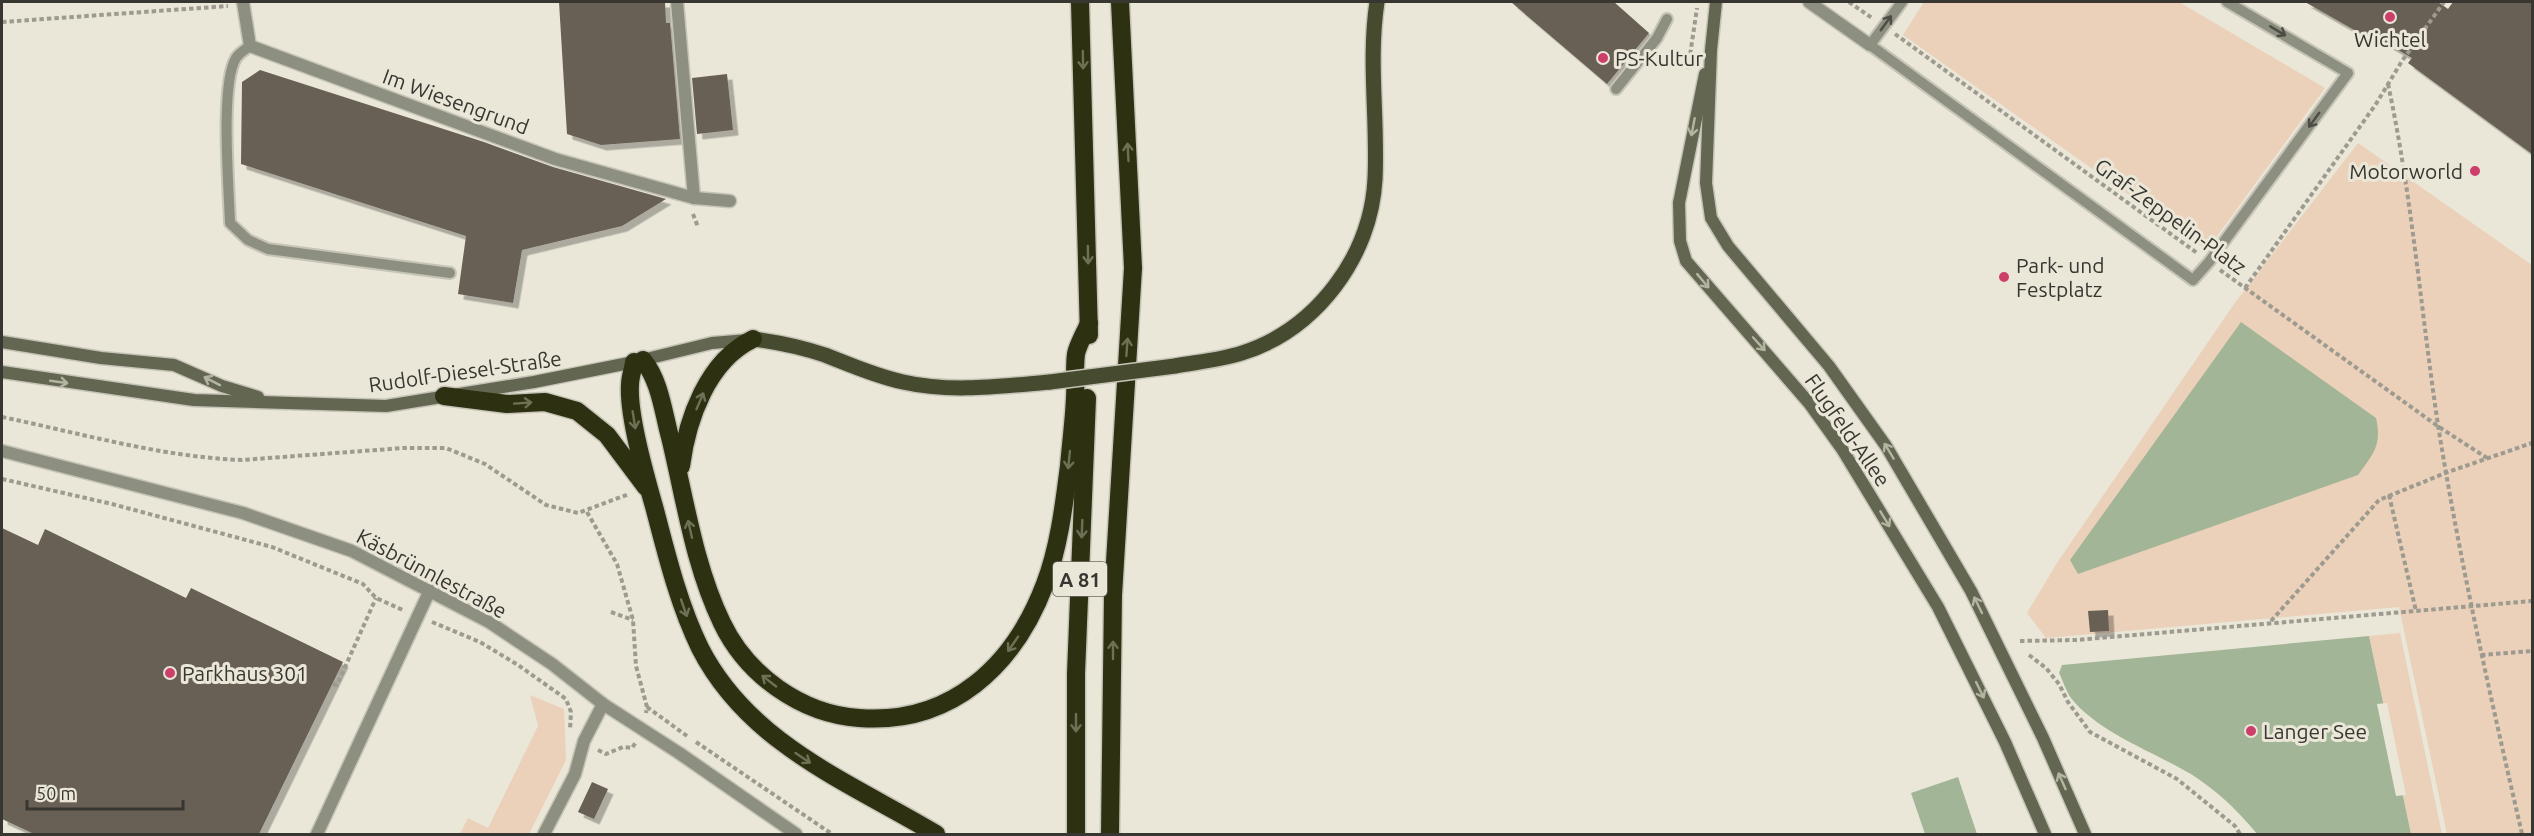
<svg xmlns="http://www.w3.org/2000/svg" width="2534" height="836" font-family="Ubuntu,sans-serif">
  <defs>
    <filter id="shadow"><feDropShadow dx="5.5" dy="5.5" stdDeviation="0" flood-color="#0004"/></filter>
  </defs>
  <rect width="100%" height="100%" fill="#eae7d8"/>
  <g fill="#ebd0ba">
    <path d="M1924 2H2179L2325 88 2207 250 1903 35Z"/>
    <path d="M2358 143 2532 265V834H2447L2399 607 2046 638 2027 613 2057 563 2234 304Z"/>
    <path d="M2400 633 2442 834H2411L2369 636Z"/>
    <path d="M530 695 564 709 566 760 529 834H460L468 818 488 828 538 726Z"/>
  </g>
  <g fill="#a2b697">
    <path d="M2241 322 2376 418C2382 445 2374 453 2358 475L2078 574 2070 560Z"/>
    <path d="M2369 636 2411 834H2257C2237 809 2209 783 2180 768 2146 749 2096 730 2071 698 2066 691 2063 681 2059 673L2062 665Z"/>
    <path d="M1958 777 1977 834H1925L1911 793Z"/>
  </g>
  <path fill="#eae7d8" d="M2387 703 2406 795 2396 796 2377 704Z"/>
  <g fill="#676054" filter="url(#shadow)">
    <path d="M559 2H665L666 23H670L680 139 601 145 567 134Z"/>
    <path d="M1511 2H1614L1649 33 1607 84Z"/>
    <path d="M2305 2H2438L2448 9 2453 2H2532V154L2408 63 2412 58 2365 31 2363 35Z"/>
    <path d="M260 70 484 142 553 167 666 199 622 226 522 250 513 303 458 294 466 236 241 164 242 82Z"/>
    <path d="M727 74 733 130 697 134 692 78Z"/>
    <path d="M2 528 38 545 45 529 186 598 191 588 343 662 259 834H34L2 819Z"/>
    <path d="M2108 610 2109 631 2090 632 2088 611Z"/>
    <path d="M592 782 608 789 594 819 578 812Z"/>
  </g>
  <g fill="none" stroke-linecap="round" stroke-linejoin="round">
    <defs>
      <g id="service">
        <path d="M1902 2 1870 45 2193 280 2209 262 2348 73 2227 2"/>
        <path d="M250 46C246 49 239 53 236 58 220 84 229 189 230 223L248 240 268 249 450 273"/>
        <path d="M1616 89 1657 38 1667 19"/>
      </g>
      <g id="minor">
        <path d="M243 2 250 46 555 159 694 198 677 2"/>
        <path d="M1809 2 1870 45"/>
        <path d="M694 198 730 201"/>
        <path d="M2 451 243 513 352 551 489 622 552 664 603 704 679 753 796 834"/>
        <path d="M317 834 430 590"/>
        <path d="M544 834 575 774 584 741 603 704"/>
      </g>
      <g id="secondary">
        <path d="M1716 2 1711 50 1706 183 1711 218 1728 246 1829 366 1886 446 1971 591 2043 738 2085 834"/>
        <path d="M1705 74 1679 203 1680 241 1686 261 1809 403 1842 449 1938 607 2005 742 2045 834"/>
        <path d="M2 342 101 358 174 365 222 386 258 397"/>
        <path d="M2 372 194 400 386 406 534 382 634 362 712 343 748 340"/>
      </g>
      <g id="primary">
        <path d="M753 339C777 342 801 347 825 355 851 365 875 376 903 382 951 393 1002 386 1050 382"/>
        <path d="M1175 366C1197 362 1221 360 1242 353 1317 329 1371 256 1375 179 1378 120 1368 61 1377 2"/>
      </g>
      <g id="motorway">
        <path d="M1080 2 1089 335"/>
        <path d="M643 360C660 381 663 411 670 437 685 499 694 565 722 623 747 675 801 714 859 718 951 725 1014 666 1045 584 1059 547 1064 505 1069 466 1071 443 1074 420 1075 398 1076 384 1074 369 1076 354 1078 344 1085 333 1089 323"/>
        <path d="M634 362C633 370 630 377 630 385 628 416 646 478 655 510 667 556 679 605 700 648 749 744 849 782 936 834"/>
        <path d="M444 396 507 404 545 402 577 411 607 435 646 487"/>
        <path d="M681 466C687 420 707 361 753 339"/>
        <path d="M1076 834V674L1087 398"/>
        <path d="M1110 834 1113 595 1133 268 1120 2"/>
      </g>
    </defs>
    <use href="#service" stroke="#c6c4b7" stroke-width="14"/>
    <use href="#minor" stroke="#c6c4b7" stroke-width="15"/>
    <use href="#secondary" stroke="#c6c4b7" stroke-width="15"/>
    <use href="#primary" stroke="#c6c4b7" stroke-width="18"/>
    <use href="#motorway" stroke="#c6c4b7" stroke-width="21"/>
    <g stroke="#9d9b90" stroke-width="4" stroke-dasharray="4.5 3" stroke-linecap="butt">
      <path d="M1849 2 1872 18"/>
      <path d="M2 22 228 6"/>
      <path d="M1895 34 2197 253"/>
      <path d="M1688 69 1697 8"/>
      <path d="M2388 84C2412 196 2421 312 2438 425 2460 563 2491 699 2522 834"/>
      <path d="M693 214 698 227"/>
      <path d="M2220 270 2439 427 2487 458"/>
      <path d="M2245 288 2376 104 2402 61 2444 2"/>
      <path d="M2 417C80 433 161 457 242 460L403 448H446L485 464 546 505 578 513 629 494"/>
      <path d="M2 479 112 504 272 547 363 584 376 598 405 611"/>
      <path d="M2389 495 2416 611"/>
      <path d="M587 512 617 564 633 620 636 666 647 707 646 713"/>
      <path d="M611 612 633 620"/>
      <path d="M2271 621 2379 500 2448 472 2532 443"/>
      <path d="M432 622 480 642 518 665 566 699 571 712 570 730"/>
      <path d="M2020 641 2076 640 2532 601"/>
      <path d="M2029 655 2046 668 2059 684 2068 702 2090 732 2177 779 2235 826 2240 834"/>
      <path d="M2481 655 2532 651"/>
      <path d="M333 684 337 685 376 598"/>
      <path d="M647 707 687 736"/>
      <path d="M696 742 832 834"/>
      <path d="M598 750 606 754 623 747 632 748 636 742"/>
    </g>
    <use href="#service" stroke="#8d9081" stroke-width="10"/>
    <use href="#minor" stroke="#8d9081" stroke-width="12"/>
    <use href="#secondary" stroke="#636751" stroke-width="12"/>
    <use href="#primary" stroke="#464a2f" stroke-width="15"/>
    <use href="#motorway" stroke="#2d3112" stroke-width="18"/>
    <defs>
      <path id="primary-bridge" d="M1050 382 1175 366"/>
    </defs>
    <use href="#primary-bridge" stroke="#c6c4b7" stroke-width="18" stroke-linecap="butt"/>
    <use href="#primary-bridge" stroke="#464a2f" stroke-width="15"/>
  </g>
  <defs><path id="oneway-shaft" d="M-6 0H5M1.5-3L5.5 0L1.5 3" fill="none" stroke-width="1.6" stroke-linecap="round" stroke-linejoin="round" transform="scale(1.5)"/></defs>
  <g stroke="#4d4c45">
    <use href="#oneway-shaft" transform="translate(1886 23) rotate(-54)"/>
    <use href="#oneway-shaft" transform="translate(2278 31) rotate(31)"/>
    <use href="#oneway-shaft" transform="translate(2314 120) rotate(126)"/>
  </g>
  <g stroke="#6f7157">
    <use href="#oneway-shaft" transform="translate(1083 60) rotate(89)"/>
    <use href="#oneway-shaft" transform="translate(1128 152) rotate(-93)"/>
    <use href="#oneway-shaft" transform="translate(1088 255) rotate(89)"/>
    <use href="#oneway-shaft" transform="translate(1127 347) rotate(-86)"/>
    <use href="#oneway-shaft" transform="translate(700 401) rotate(-67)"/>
    <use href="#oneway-shaft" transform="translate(523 403) rotate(-4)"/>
    <use href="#oneway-shaft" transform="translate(634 420) rotate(81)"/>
    <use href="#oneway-shaft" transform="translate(1069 460) rotate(96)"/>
    <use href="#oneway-shaft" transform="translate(690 529) rotate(-103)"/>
    <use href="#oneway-shaft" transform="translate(1082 529) rotate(92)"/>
    <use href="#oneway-shaft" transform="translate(684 608) rotate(71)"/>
    <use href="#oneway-shaft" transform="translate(1013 644) rotate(125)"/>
    <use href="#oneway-shaft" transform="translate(1113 650) rotate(-90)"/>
    <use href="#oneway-shaft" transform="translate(769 681) rotate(-142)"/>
    <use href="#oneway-shaft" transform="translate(1076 723) rotate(90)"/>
    <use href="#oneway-shaft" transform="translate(803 758) rotate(34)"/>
  </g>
  <g stroke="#b4b4a2">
    <use href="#oneway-shaft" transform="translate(1693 127) rotate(101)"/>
    <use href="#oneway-shaft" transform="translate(1703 281) rotate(50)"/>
    <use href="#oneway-shaft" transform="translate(1759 344) rotate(48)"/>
    <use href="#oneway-shaft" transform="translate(212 381) rotate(-153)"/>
    <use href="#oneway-shaft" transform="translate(59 382) rotate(8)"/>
    <use href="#oneway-shaft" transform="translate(1889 451) rotate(-121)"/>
    <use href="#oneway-shaft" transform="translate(1885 519) rotate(59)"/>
    <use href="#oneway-shaft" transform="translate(1978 605) rotate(-116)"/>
    <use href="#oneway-shaft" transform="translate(1980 690) rotate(64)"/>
    <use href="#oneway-shaft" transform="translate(2062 781) rotate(-114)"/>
  </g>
  <g fill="#cd3f6b" stroke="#eae7d8" stroke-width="2">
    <circle cx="2390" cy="17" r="6"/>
    <circle cx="1603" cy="58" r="6"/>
    <circle cx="2475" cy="171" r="6"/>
    <circle cx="2004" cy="277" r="6"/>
    <circle cx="170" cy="673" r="6"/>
    <circle cx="2251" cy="731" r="6"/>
  </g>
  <g text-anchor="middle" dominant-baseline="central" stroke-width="6" stroke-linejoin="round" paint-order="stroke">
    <rect fill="#eae7d8" stroke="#6d6b63" stroke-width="1.5" x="1053" y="562" width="54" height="34" rx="4.5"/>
    <g font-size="20" font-weight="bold" fill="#383631">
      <text x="1080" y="579">A 81</text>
    </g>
    <g font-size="21" fill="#383631" stroke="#eae7d8" text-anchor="start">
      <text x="2390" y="39" text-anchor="middle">Wichtel</text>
      <text x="1615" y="58">PS-Kultur</text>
      <text x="2463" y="171" text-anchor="end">Motorworld</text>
      <text x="2016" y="265">Park- und<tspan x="2016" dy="24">Festplatz</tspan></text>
      <text x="182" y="673">Parkhaus 301</text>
      <text x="2263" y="731">Langer See</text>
    </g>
    <g font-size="21" fill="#383631" stroke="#eae7d8">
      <text transform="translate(456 101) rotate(20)">Im Wiesengrund</text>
      <text transform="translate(2171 216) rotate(36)">Graf-Zeppelin-Platz</text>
      <text transform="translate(465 371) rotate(-8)">Rudolf-Diesel-Straße</text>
      <text transform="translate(1848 430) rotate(55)">Flugfeld-Allee</text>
      <text transform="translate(432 573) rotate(28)">Käsbrünnlestraße</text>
    </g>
  </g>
  <rect width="2534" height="836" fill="none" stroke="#383631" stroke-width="6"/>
  <path d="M27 800v9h156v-9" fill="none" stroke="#383631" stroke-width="3"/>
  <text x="36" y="800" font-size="18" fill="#383631" stroke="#eae7d8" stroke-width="4.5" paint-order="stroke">50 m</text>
</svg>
